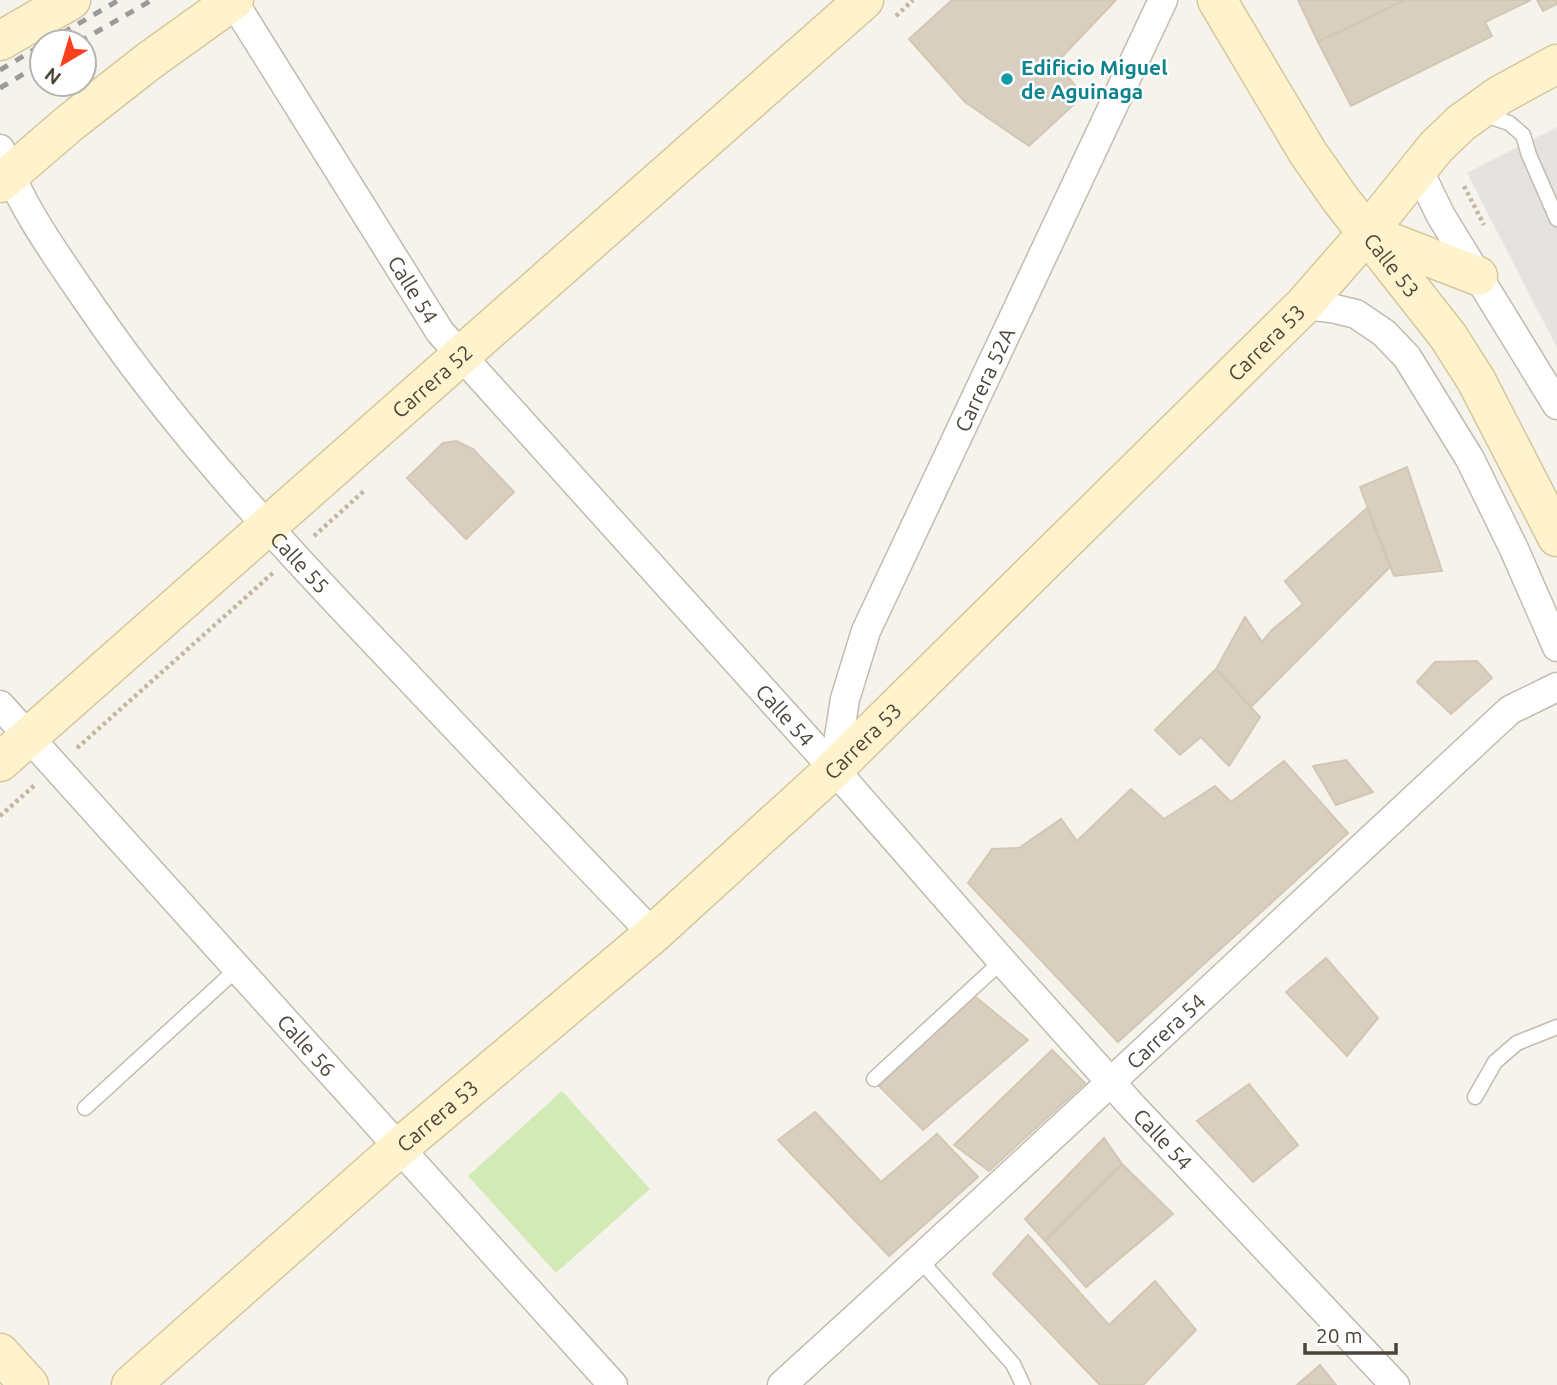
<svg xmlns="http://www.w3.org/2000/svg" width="1557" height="1385" font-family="Ubuntu,sans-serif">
  <rect width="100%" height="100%" fill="#f6f3ec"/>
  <path fill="#d2eab5" d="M562 1091 650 1189 556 1273 468 1176Z"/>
  <path fill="#e5e3e0" d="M1557 127V348L1467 173Z"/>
  <g fill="#d8cfc1" stroke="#d3c7b4" stroke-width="2">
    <path d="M952 0H1116L1057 62 1083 96 1029 146 965 102 909 39Z"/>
    <path d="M1298 0H1405L1318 42Z"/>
    <path d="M1405 0H1531L1485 22 1492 36 1351 106 1318 42Z"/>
    <path d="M1537 0H1557V4L1543 11Z"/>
    <path d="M456 441 473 449 514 492 466 539 407 478 443 443Z"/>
    <path d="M1407 467 1442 571 1394 576 1360 487Z"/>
    <path d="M1367 508 1390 567 1251 707 1216 669 1245 617 1262 642 1272 630 1303 604 1285 581Z"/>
    <path d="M1477 661 1492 678 1451 714 1417 682 1435 662Z"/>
    <path d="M1216 669 1260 717 1229 766 1201 737 1180 755 1155 730Z"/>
    <path d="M1346 760 1373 792 1336 805 1313 766Z"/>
    <path d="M1284 761 1348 833 1118 1042 968 883 992 849 1019 848 1061 819 1077 841 1131 789 1164 819 1215 786 1231 802Z"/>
    <path d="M1326 958 1378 1018 1347 1056 1286 992Z"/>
    <path d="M972 994 1028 1040 923 1130 879 1086Z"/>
    <path d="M1052 1050 1085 1083 989 1171 954 1145Z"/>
    <path d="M1249 1084 1298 1145 1253 1182 1197 1121Z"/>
    <path d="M815 1112 881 1182 937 1134 978 1177 889 1256 778 1140Z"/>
    <path d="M1104 1138 1122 1164 1045 1241 1025 1219Z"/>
    <path d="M1122 1164 1173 1214 1086 1287 1045 1241Z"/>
    <path d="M1028 1235 1109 1325 1155 1281 1196 1330 1143 1385H1100L993 1274Z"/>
    <path d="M1320 1365 1336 1385H1297Z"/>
  </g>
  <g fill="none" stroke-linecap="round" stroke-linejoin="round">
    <defs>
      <g id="lane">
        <path d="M1482 114 1509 123 1523 135 1529 155 1557 219"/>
        <path d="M874 1079 1002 961"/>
        <path d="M1475 1097 1495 1062 1517 1043 1557 1027"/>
        <path d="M85 1108 238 968"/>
        <path d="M920 1260 1013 1364 1023 1385"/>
      </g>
      <g id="street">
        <path id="s1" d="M233 1 440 332 834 769 1002 961 1133 1107 1395 1385"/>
        <path id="s2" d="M0 149C20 207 59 259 93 309 181 437 287 550 394 662 480 753 566 844 653 934"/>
        <path d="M1418 169 1441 216 1557 405"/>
        <path d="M1304 305 1331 308 1356 314 1384 333 1407 357 1470 459 1514 549 1557 647"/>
        <path id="s3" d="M0 705 613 1385"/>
        <path id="s4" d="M834 769 845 699 866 631 1163 0"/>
        <path id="s5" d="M782 1385C1027 1163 1267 935 1510 710L1557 687"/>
      </g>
      <g id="secondary">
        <path id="s6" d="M1217 0 1308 153 1341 200 1448 336 1476 380 1557 537"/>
        <path d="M0 41 71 0"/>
        <path d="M0 183 71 122 149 61 234 0"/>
        <path d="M1369 234 1478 276"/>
        <path id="s7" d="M0 762 864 0"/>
        <path d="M0 1353 29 1385"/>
        <path id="s8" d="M131 1385 400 1147 653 934 834 769 1304 305 1367 233 1436 147 1461 123 1500 95 1557 64"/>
      </g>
    </defs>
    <use href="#lane" stroke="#c2bbae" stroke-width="17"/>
    <use href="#street" stroke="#c2bbae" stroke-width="31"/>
    <use href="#secondary" stroke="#d6c79b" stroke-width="41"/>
    <g stroke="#c4b79f" stroke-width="4.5" stroke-dasharray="3.5 3.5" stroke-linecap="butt">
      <path d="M896 16 913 0"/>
      <path d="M1464 186 1484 225"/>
      <path d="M314 536 365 490"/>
      <path d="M77 748 274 572"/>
      <path d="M0 816 36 784"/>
    </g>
    <use href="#lane" stroke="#fff" stroke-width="14"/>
    <use href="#street" stroke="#fff" stroke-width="28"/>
    <use href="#secondary" stroke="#fff3cd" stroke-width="38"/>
    <g stroke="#9a9a9a" stroke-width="5" stroke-dasharray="9 9" stroke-linecap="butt">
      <path d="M47 42 119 0"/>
      <path d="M79 42 152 0"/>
      <path d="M0 70 42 45"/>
      <path d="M0 88 42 63"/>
    </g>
  </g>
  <circle fill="#0f9aa8" stroke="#fff" stroke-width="2.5" cx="1007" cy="79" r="7"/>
  <g text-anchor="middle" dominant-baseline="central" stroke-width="5" stroke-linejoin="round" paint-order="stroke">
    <g font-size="21" font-weight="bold" fill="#0d838f" stroke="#fff" text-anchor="start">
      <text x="1021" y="67">Edificio Miguel<tspan x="1021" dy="24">de Aguinaga</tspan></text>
    </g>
    <g font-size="21" fill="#4b4439" stroke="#fff">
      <text stroke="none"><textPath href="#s6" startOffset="318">Calle 53</textPath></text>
      <text stroke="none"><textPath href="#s1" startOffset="340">Calle 54</textPath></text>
      <text stroke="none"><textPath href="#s8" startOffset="1542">Carrera 53</textPath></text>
      <text stroke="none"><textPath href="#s4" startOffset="420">Carrera 52A</textPath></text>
      <text stroke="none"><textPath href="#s7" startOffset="576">Carrera 52</textPath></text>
      <text stroke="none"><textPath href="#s2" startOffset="513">Calle 55</textPath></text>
      <text stroke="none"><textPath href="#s1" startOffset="906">Calle 54</textPath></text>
      <text stroke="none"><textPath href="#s8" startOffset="975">Carrera 53</textPath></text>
      <text stroke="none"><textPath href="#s5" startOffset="522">Carrera 54</textPath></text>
      <text stroke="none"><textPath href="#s3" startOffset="458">Calle 56</textPath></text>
      <text stroke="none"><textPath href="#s8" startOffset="408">Carrera 53</textPath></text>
      <text stroke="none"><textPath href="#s1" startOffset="1474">Calle 54</textPath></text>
    </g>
  </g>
  <g transform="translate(63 63) rotate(218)"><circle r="33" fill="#ffffff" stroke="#b7b4b0" stroke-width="2"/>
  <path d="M0-5L12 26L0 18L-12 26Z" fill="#fc3f1d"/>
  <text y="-10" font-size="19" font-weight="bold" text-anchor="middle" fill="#4b4439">N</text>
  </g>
  <path d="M1305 1343v10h91v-10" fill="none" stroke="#4b4439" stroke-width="3.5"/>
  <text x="1316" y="1343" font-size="21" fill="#4b4439" stroke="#ffffff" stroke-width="5" paint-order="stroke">20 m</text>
</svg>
